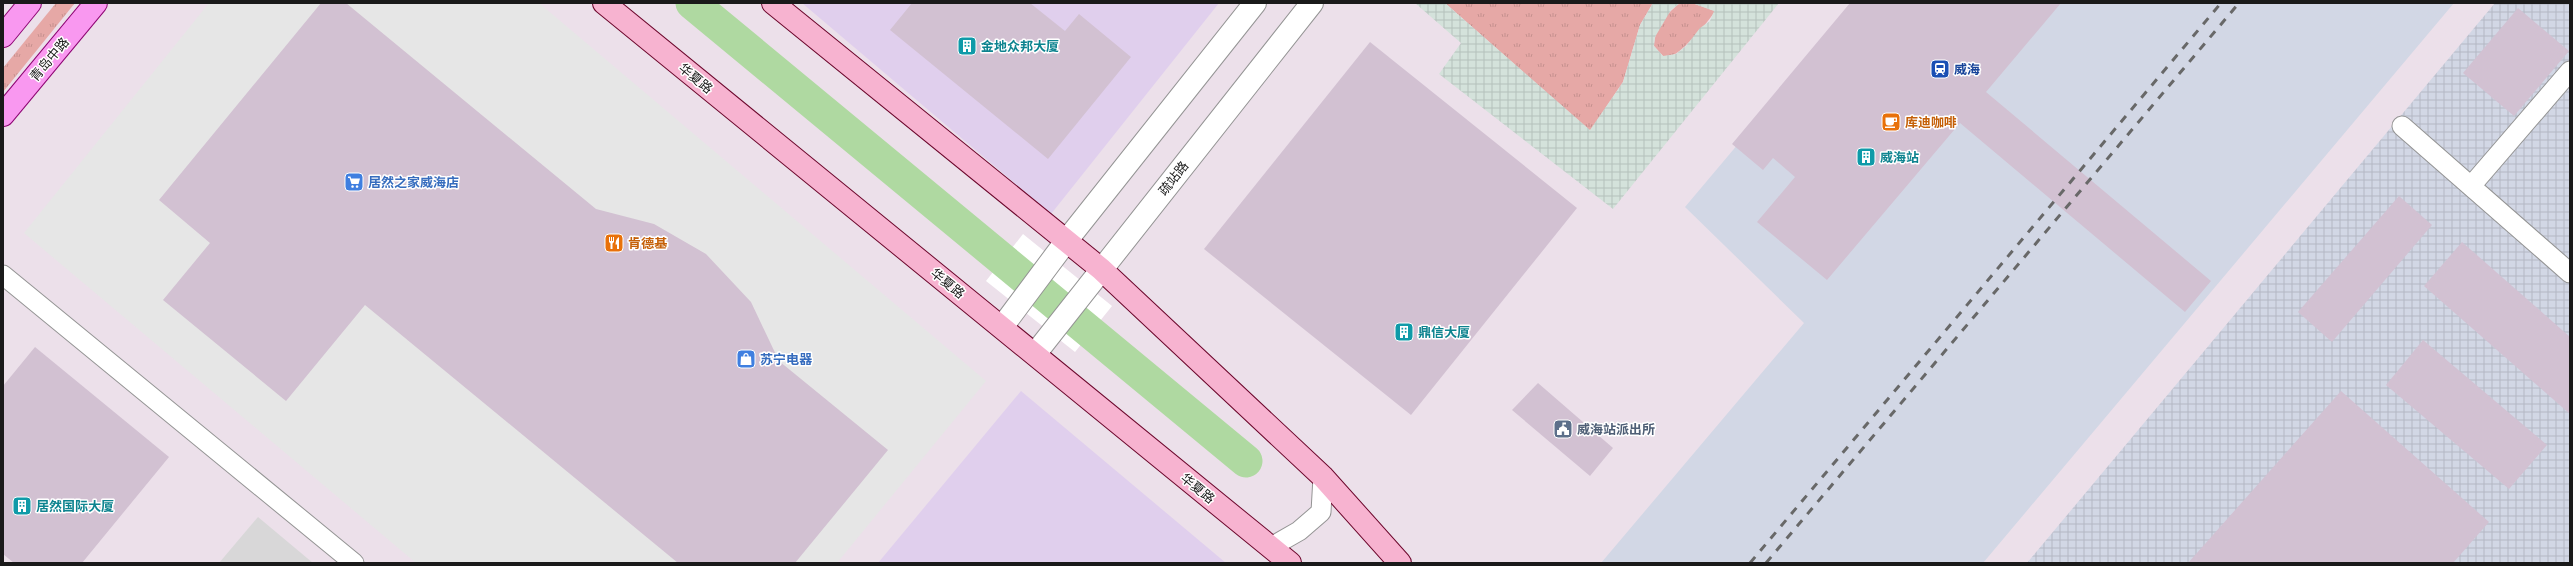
<svg xmlns="http://www.w3.org/2000/svg" width="2573" height="566" font-family="'Golos Text','Noto Sans SC',sans-serif">
  <defs>
    <pattern id="industrial-grid" width="8" height="8" patternUnits="userSpaceOnUse"><rect width="8" height="8" fill="#d2d7e5"/><path d="M0 4h8M4 0v8" fill="none" stroke="#b4b8c4"/></pattern>
    <pattern id="grass-tufts" width="24" height="20" patternUnits="userSpaceOnUse"><rect width="24" height="20" fill="#e6a8a6"/><path d="M3 7l-1-3M5 7V3M7 7l1-3M15 17l-1-3M17 17v-4M19 17l1-3" fill="none" stroke="#c5908e"/></pattern>
    <pattern id="plaza-grid" width="8" height="8" patternUnits="userSpaceOnUse"><rect width="8" height="8" fill="#d4e2db"/><path d="M0 4h8M4 0v8" fill="none" stroke="#b5c1bb"/></pattern>
  </defs>
  <rect width="100%" height="100%" fill="#ece0ea"/>
  <path fill="#d8d7d8" d="M258 517 313 563H219Z"/>
  <g fill="#e0cfed">
    <path d="M802 3H1219L1051 214Z"/>
    <path d="M1021 391 1226 563H878Z"/>
  </g>
  <path fill="url(#industrial-grid)" d="M2495 3H2570V563H2027Z"/>
  <path fill="#d2d7e5" d="M1857 3H2454L1983 563H1601L1804 323 1685 207Z"/>
  <g fill="url(#grass-tufts)">
    <path d="M56 3H75L3 92V68Z"/>
    <path d="M1445 3H1653L1640 25 1623 82 1590 131Z"/>
    <path d="M1680 3H1692L1715 11C1711 19 1684 50 1675 54 1671 56 1666 56 1663 56L1654 46C1655 27 1666 14 1680 3Z"/>
  </g>
  <path fill="#e6e6e6" d="M209 3H539L986 381 837 563H416L24 233Z"/>
  <path fill="url(#plaza-grid)" d="M1415 3H1445L1590 130 1623 82 1640 25 1653 3H1680L1671 10 1655 37 1654 46 1663 56 1676 54 1686 46 1700 28 1710 21 1714 11 1692 3H1779L1613 209 1439 74 1461 43Z"/>
  <path fill="#fff" d="M1023 234 1112 306 1075 352 986 281Z"/>
  <g fill="none" stroke-linecap="round" stroke-linejoin="round">
    <path stroke="#afd9a1" stroke-width="33" d="M692 3 1246 461"/>
  </g>
  <g fill="#d2c1d2">
    <path d="M321 3H346L596 209 654 224 706 254 751 302 779 361 888 450 795 563H678L365 305 286 401 163 300 210 243 159 200Z"/>
    <path d="M912 3H1030L1065 31 1079 14 1131 57 1048 159 890 30Z"/>
    <path d="M1850 3H2061L1986 92 2211 281 2185 312 1960 123 1827 280 1757 222 1795 177 1773 158 1763 170 1732 144Z"/>
    <path d="M2518 8 2569 51 2514 116 2463 73Z"/>
    <path d="M1370 42 1577 208 1411 415 1204 249Z"/>
    <path d="M2399 196 2432 225 2332 342 2298 312Z"/>
    <path d="M2462 242 2570 337V414L2424 286Z"/>
    <path d="M2423 340 2547 445 2509 489 2386 385Z"/>
    <path d="M35 347 169 457 82 563H14L3 554V386Z"/>
    <path d="M1538 383 1613 448 1590 476 1512 410Z"/>
    <path d="M2341 391 2489 522 2453 563H2188Z"/>
  </g>
  <g fill="none" stroke-linecap="round" stroke-linejoin="round">
    <defs>
      <g id="minor">
        <path d="M2402 126 2570 273"/>
        <path d="M2471 186 2570 71"/>
        <path d="M3 275 354 563"/>
        <path d="M1271 547 1299 531 1321 512 1323 477"/>
      </g>
      <g id="tertiary">
        <path d="M1002 327 1067 240 1255 3"/>
        <path d="M1035 354 1312 3"/>
      </g>
      <g id="secondary">
        <path d="M604 3 1290 563"/>
        <path d="M773 3 1101 269 1323 477 1400 563"/>
      </g>
      <g id="primary">
        <path d="M3 36 30 3"/>
        <path d="M3 115 96 3"/>
      </g>
    </defs>
    <use href="#minor" stroke="#949494" stroke-width="21"/>
    <use href="#tertiary" stroke="#949494" stroke-width="24"/>
    <use href="#secondary" stroke="#6c072c" stroke-width="24"/>
    <use href="#primary" stroke="#8d0472" stroke-width="24"/>
    <use href="#minor" stroke="#fff" stroke-width="19"/>
    <use href="#tertiary" stroke="#fff" stroke-width="22"/>
    <use href="#secondary" stroke="#f7b3d0" stroke-width="22"/>
    <use href="#primary" stroke="#f998f0" stroke-width="22"/>
    <g stroke="#686868" stroke-width="3" stroke-dasharray="8 8" stroke-linecap="butt">
      <path d="M1750 563 2221 3"/>
      <path d="M1766 563 2239 3"/>
    </g>
  </g>
  <defs>
    <symbol id="building-square" viewBox="-11 -11 22 22"><rect x="-9" y="-9" width="18" height="18" rx="4" fill="#0f9aa8" stroke="#fff"/><path d="M-4-6H4V6H1V3H-1V6H-4ZM-2.5-4.3h1.7v1.8h-1.7ZM.8-4.3h1.7v1.8H.8ZM-2.5-1h1.7V.8h-1.7ZM.8-1h1.7V.8H.8Z" fill="#fff"/></symbol>
    <symbol id="station-square" viewBox="-11 -11 22 22"><rect x="-9" y="-9" width="18" height="18" rx="4" fill="#1a4fb4" stroke="#fff"/><path d="M-3-6H3Q5-6 5-4V2Q5 4 3 4L4.5 6H3L1.5 4h-3L-3 6H-4.5L-3 4Q-5 4-5 2V-4Q-5-6-3-6ZM-3.5-4v3h7v-3ZM-3.5 1v1.5H-2V1ZM2 1v1.5H3.5V1Z" fill="#fff"/></symbol>
    <symbol id="cafe-square" viewBox="-11 -11 22 22"><rect x="-9" y="-9" width="18" height="18" rx="4" fill="#e8710a" stroke="#fff"/><path d="M-5.5-4.5H6V0H3Q3 3.5 0 3.5H-2.5Q-5.5 3.5-5.5 0ZM3-3.2v2h1.7v-2ZM-6 4.5H4V6H-6Z" fill="#fff"/></symbol>
    <symbol id="supermarket-square" viewBox="-11 -11 22 22"><rect x="-9" y="-9" width="18" height="18" rx="4" fill="#3f7fe0" stroke="#fff"/><path d="M-6-5.5h2.5l.6 2H6L4.5 2H-2.5L-4.4-4H-6ZM-1.5 3.2a1.3 1.3 0 1 0 .1 0ZM3 3.2a1.3 1.3 0 1 0 .1 0Z" fill="#fff"/></symbol>
    <symbol id="restaurant-square" viewBox="-11 -11 22 22"><rect x="-9" y="-9" width="18" height="18" rx="4" fill="#e8710a" stroke="#fff"/><path d="M-5-6h1v4h1v-4h1v4h1v-4h1v5L-1.5 .5V6h-2V.5L-5-1ZM5-6V6H3V1.5H1.5Q1.5-4 5-6Z" fill="#fff"/></symbol>
    <symbol id="shop-square" viewBox="-11 -11 22 22"><rect x="-9" y="-9" width="18" height="18" rx="4" fill="#3f7fe0" stroke="#fff"/><path d="M-5-2.5h2.3a2.7 3.5 0 0 1 5.4 0H5L5.5 6h-11ZM-1.5-2.5h3a1.5 2.3 0 0 0-3 0Z" fill="#fff"/></symbol>
    <symbol id="civic-square" viewBox="-11 -11 22 22"><rect x="-9" y="-9" width="18" height="18" rx="4" fill="#5c6f8a" stroke="#fff"/><path d="M-.6-6.5H3V-4.5H.6V-3L4-1V1h2V6H-6V1h2V-1L-.6-3ZM-1.2 2.5V6h2.4V2.5Z" fill="#fff"/></symbol>
  </defs>
  <g fill-rule="evenodd">
    <use href="#building-square" x="956" y="35" width="22" height="22"/>
    <use href="#station-square" x="1929" y="58" width="22" height="22"/>
    <use href="#cafe-square" x="1880" y="111" width="22" height="22"/>
    <use href="#building-square" x="1855" y="146" width="22" height="22"/>
    <use href="#supermarket-square" x="343" y="171" width="22" height="22"/>
    <use href="#restaurant-square" x="603" y="232" width="22" height="22"/>
    <use href="#building-square" x="1393" y="321" width="22" height="22"/>
    <use href="#shop-square" x="735" y="348" width="22" height="22"/>
    <use href="#civic-square" x="1552" y="418" width="22" height="22"/>
    <use href="#building-square" x="11" y="495" width="22" height="22"/>
  </g>
  <g text-anchor="middle" dominant-baseline="central" stroke-width="3" stroke-linejoin="round" paint-order="stroke">
    <g font-size="13" font-weight="bold" fill="#0d838f" stroke="#fff" text-anchor="start">
      <text x="981" y="46">金地众邦大厦</text>
      <text x="1880" y="157">威海站</text>
      <text x="1418" y="332">鼎信大厦</text>
      <text x="36" y="506">居然国际大厦</text>
    </g>
    <g font-size="13" fill="#1a1a1a" stroke="#fff">
      <text transform="translate(49 59) rotate(-50)">青岛中路</text>
      <text transform="translate(696 78) rotate(39)">华夏路</text>
      <text transform="translate(1173 178) rotate(-52)">疏站路</text>
      <text transform="translate(948 283) rotate(39)">华夏路</text>
      <text transform="translate(1198 488) rotate(39)">华夏路</text>
    </g>
    <g font-size="13" font-weight="bold" fill="#164399" stroke="#fff" text-anchor="start">
      <text x="1954" y="69">威海</text>
    </g>
    <g font-size="13" font-weight="bold" fill="#c56008" stroke="#fff" text-anchor="start">
      <text x="1905" y="122">库迪咖啡</text>
      <text x="628" y="243">肯德基</text>
    </g>
    <g font-size="13" font-weight="bold" fill="#366cbe" stroke="#fff" text-anchor="start">
      <text x="368" y="182">居然之家威海店</text>
      <text x="760" y="359">苏宁电器</text>
    </g>
    <g font-size="13" font-weight="bold" fill="#4e5e75" stroke="#fff" text-anchor="start">
      <text x="1577" y="429">威海站派出所</text>
    </g>
  </g>
  <rect width="2573" height="566" fill="none" stroke="#1a1a1a" stroke-width="8"/>
</svg>
